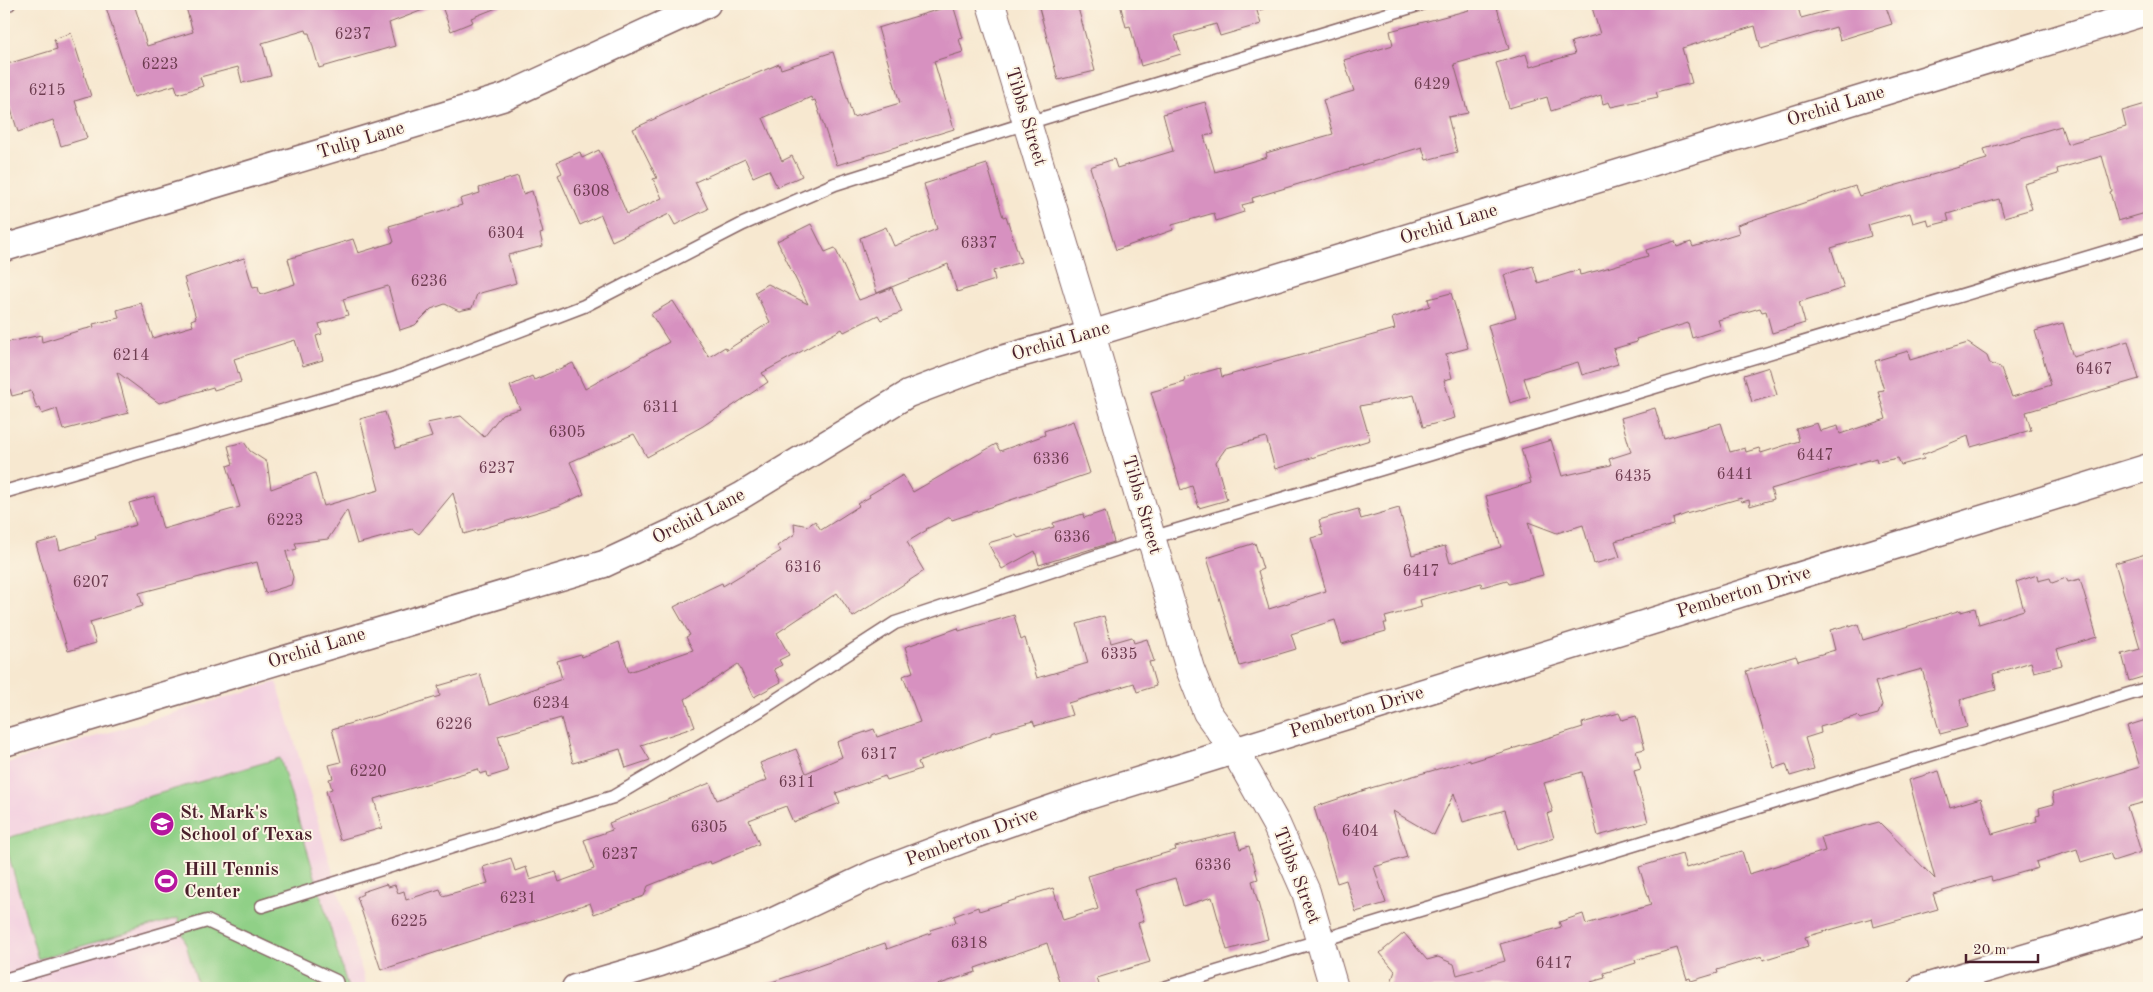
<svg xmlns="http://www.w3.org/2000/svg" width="2153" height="992" font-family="'Old Standard TT',serif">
  <rect width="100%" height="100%" fill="#fcf5e5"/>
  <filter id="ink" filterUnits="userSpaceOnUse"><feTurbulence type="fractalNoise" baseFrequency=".02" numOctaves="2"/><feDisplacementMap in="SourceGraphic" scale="10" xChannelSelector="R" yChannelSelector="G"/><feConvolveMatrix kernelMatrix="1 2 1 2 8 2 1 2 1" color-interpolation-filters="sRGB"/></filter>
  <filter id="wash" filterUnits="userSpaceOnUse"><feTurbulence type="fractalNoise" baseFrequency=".0096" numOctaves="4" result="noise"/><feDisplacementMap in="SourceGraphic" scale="20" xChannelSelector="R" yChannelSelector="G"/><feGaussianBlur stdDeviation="1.12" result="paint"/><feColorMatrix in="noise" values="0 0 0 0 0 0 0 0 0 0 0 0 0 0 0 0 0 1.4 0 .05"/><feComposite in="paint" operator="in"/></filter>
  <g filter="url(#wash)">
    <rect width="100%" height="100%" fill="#f7e8d0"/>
    <path fill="#f3cfe0" d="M277 682 367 988H4V764Z"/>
    <path fill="#90d087" stroke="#6d7859" d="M280 758 348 988H199L178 918 38 959 4 839Z"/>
    <g id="blocks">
      <g fill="#d791c0">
        <path d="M105 4H134L147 46 193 32 185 4H435L436 5 389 23 395 46 319 68 309 33H307L306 30 262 43 271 76 242 83 238 67 200 77 203 86 178 94 175 85 134 97Z"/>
        <path d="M441 4H504V5L471 18 473 22 451 31Z"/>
        <path d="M1038 4H1077L1095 71 1058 80Z"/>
        <path d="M1120 4H1265L1266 8 1257 11 1261 24 1220 36 1216 24 1175 36 1181 54 1141 66 1130 26 1126 27Z"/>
        <path d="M1467 4H1496L1509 49 1454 64 1468 113 1448 117 1457 152 1426 160 1422 147 1252 198 1253 202 1242 205 1244 212 1216 221 1214 213 1172 225 1173 230 1116 250 1090 167 1114 159 1117 168 1173 151 1163 114 1205 102 1214 134 1204 136 1215 172 1267 157 1266 153 1333 134 1323 100 1354 91 1344 60 1393 45 1390 31 1469 10Z"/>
        <path d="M1591 4H1797L1801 18 1853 4H1885L1892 24 1840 40 1836 27 1761 49 1755 26 1682 48 1692 83 1656 92 1658 97 1611 107 1609 102 1603 104 1601 95 1551 111 1547 97 1509 108 1496 63 1526 54 1530 67 1575 54 1571 42 1600 34Z"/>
        <path d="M953 5 963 38 959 39 963 52 934 61 954 129 837 165 815 100 812 101 811 97 763 118 782 161 792 156 802 176 777 187 769 170 753 177 745 159 695 182 708 209 675 225 669 214 612 241 601 215 580 225 558 175 562 173 557 162 580 152 582 158 599 150 627 214 662 198 653 179 657 178 633 129 701 97 779 64 781 69 833 52 853 117 900 103 878 28Z"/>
        <path d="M71 33 91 96 75 101 87 138 61 146 53 120 18 132 4 87V65L57 49 54 39Z"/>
        <path d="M2149 103V212L2118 221 2110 192 2112 191 2102 156 2057 169 2058 174 2024 184 2032 209 2004 217 1999 199 1947 214 1949 221 1929 226 1927 219 1913 223 1910 213 1868 225 1871 236 1831 248 1844 288 1799 302 1805 323 1772 333 1766 311 1762 312 1760 308 1718 320 1721 329 1692 338 1688 323 1636 339 1637 342 1613 349 1618 364 1582 375 1578 362 1524 378 1530 397 1510 403 1488 325 1516 317 1504 275 1533 266 1538 283 1579 270 1580 275 1600 270 1648 256 1646 250 1675 241 1677 247 1691 242 1693 247 1739 233 1737 225 1855 186 1859 196 1987 159 1984 149 2061 126 2067 144 2126 127 2122 111Z"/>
        <path d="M987 164 1003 217 1006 216 1021 262 993 271 995 280 957 292 948 264 877 293 860 238 886 227 894 246 937 229 924 184Z"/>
        <path d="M518 176 523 194 532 191 543 233 540 234 543 246 508 255 516 283 477 294 472 308 459 311 445 304 431 309 415 325 400 330 388 286 343 299 348 315 319 324 322 334 316 336 323 360 303 366 295 340 234 359 241 382 214 390 213 387 159 403 117 372 128 413 63 430 57 409 42 414 40 408 37 409 31 391 12 396 10 389 4 391V343L41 335 42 342 81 330 94 327 93 324 119 318 117 310 141 303 153 338 193 326 191 320 196 318 184 278 244 258 253 288 258 287 260 295 295 284 288 259 353 239 358 253 394 242 389 226 462 205 460 199 480 193 479 188Z"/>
        <path d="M811 224 825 252 835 248 859 300 892 288 902 312 881 320 878 315 844 332 842 329 762 373 768 382 703 426 647 457 634 434 570 462 584 494 558 506 464 534 453 493 419 534 412 529 357 544 347 510 328 539 295 543 297 549 286 552 293 577 291 585 265 593 257 562 139 593 143 606 90 622 96 643 68 651 36 544 57 538 60 550 96 539 95 536 136 525 129 503 154 496 163 529 240 507 227 466 233 464 228 446 244 442 250 451 267 462 271 489 315 473 324 506 379 490 360 419 385 412 396 448 432 437 427 423 461 416 484 437 502 414 520 409 510 386 532 376 534 380 573 363 585 389 669 342 651 314 673 301 709 357 725 347 727 350 770 322 755 292 768 284 808 304 777 241Z"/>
        <path d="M1451 293 1468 348 1446 354 1452 378 1444 380 1455 418 1423 427 1414 395 1360 406 1370 440 1275 469 1266 437 1226 448 1216 462 1227 500 1199 508 1192 486 1181 490 1151 392 1185 382 1184 378 1220 368 1222 377 1395 329 1392 318 1430 306 1428 299Z"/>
        <path d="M2063 323 2073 357 2128 341 2139 379 2026 412 2031 430 1971 447 1968 436 1922 455 1924 459 1901 465 1898 458 1877 462 1876 458 1771 489 1774 499 1750 506 1749 500 1742 502 1741 498 1686 514 1673 519 1674 525 1615 541 1620 557 1594 564 1583 525 1557 533 1528 522 1543 575 1509 584 1507 580 1482 587 1481 583 1420 600 1422 607 1385 617 1387 623H1384L1386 631 1342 644 1335 620 1291 634 1296 649 1240 666 1207 558 1255 543 1263 569 1258 571 1269 609 1326 591 1311 538 1323 535 1319 520 1358 509 1361 519 1399 508 1412 555 1445 546 1450 563 1501 547 1486 496 1531 483 1521 449 1551 440 1562 476 1611 465 1609 459 1631 452 1621 418 1655 408 1664 439 1721 423 1730 452 1745 448 1746 452 1759 448 1761 453 1799 441 1796 429 1817 423 1820 431 1838 426 1840 434 1886 419 1878 391 1884 390 1875 361 1908 351 1910 360 1968 343 1987 356 1990 364 2000 367 2012 397 2051 385 2035 331Z"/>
        <path d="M1769 367 1777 395 1752 402 1744 375Z"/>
        <path d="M1073 421 1090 473 952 520 950 517 926 529 927 530 907 542 924 571 853 617 837 593 777 633 789 655 779 660 782 665 774 669 781 682 754 697 738 664 685 699 695 727 641 745 650 760 626 768 620 749 573 763 561 718 498 736 508 771 488 777 487 772 480 774 478 769 374 799 382 828 340 840 326 791 332 789 329 779 333 778 329 765 341 762 332 729 440 696 438 686 480 674 489 705 562 679 557 661 581 654 582 657 619 642 629 672 693 650 686 637 690 635 674 607 709 589 722 583 723 586 781 551 777 546 795 534 794 523 808 526 815 521 821 530 859 506 857 504 870 497 869 495 903 475 913 492 996 444 1000 451 1045 435 1044 431Z"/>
        <path d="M1105 511 1114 542 1039 565 1035 551 1002 569 988 543 1016 535 1018 538 1054 527 1053 523 1083 514 1084 518Z"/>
        <path d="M2149 553V675L2129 681 2122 654 2140 649 2115 563Z"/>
        <path d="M2037 575 2038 581 2050 578 2052 583 2066 578 2068 582 2080 579 2097 637 2057 649 2062 665 2034 672 2031 662 1993 674 1996 690 1960 700 1967 727 1940 734 1922 669 1875 682 1882 705 1878 714 1860 719 1857 716 1820 727 1821 733 1805 738 1814 769 1790 776 1786 764 1774 768 1746 671 1796 656 1798 661 1835 650 1830 630 1849 625 1850 627 1858 624 1863 640 1961 610V612L1975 608 1979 624 2024 610 2016 582Z"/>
        <path d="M1014 615 1021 640 1025 638 1037 678 1088 663 1077 624 1104 616 1111 643 1132 637 1134 643 1147 639 1154 661 1149 662 1156 686 1137 692 1134 683 1068 703 1072 715 1035 726 1033 721 991 733V735L918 762 921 769 887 780 885 776 836 793 840 803 793 822 786 806 749 820 759 844 711 864 710 861 648 886 644 896 594 914 590 903 381 970 357 897 363 894 362 892 386 884 388 887 395 885 398 893 404 891 406 900 440 889 443 896 488 883 483 867 511 858 515 871 526 867 530 880 556 872 559 882 594 869 584 840 612 830 609 823 710 783 717 800 767 780 760 763 796 749 806 773 842 757 837 742 874 729 877 737 920 722 903 676 913 672 905 647 958 628 959 631Z"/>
        <path d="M1619 713 1622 720 1636 716 1645 749 1636 751 1641 769 1634 771 1648 822 1598 836 1582 772 1544 783 1553 812 1547 814 1554 838 1517 850 1505 810 1463 822 1454 793 1434 835 1393 811 1407 857 1374 867 1386 903 1356 912 1346 880 1337 883 1314 807 1374 787 1470 760V762L1583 727 1582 723Z"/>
        <path d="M2149 719V801L2127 807 2141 852 2113 861 2110 853 2081 862 2077 849 2036 862 2038 868 1992 881 1991 877 1933 894 1938 909 1874 927 1872 918 1805 937 1808 946 1763 960 1762 956 1717 970 1718 973 1691 981 1690 978 1687 979 1677 948 1635 960 1636 963 1604 973 1605 978 1591 982 1593 988H1389L1395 971 1380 953 1404 933 1427 960 1438 957 1454 964 1457 975 1505 961 1500 944 1561 927 1559 922 1583 914 1586 924 1651 905 1639 867 1682 854 1686 868 1742 851 1749 874 1825 851 1821 837 1879 822 1935 879 1909 780 1939 771 1950 807 1981 798 1992 834 2037 821 2036 816 2040 815 2039 808 2054 804 2052 793 2140 767 2127 726Z"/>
        <path d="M1235 832 1240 849 1249 846 1258 879 1252 881 1268 939 1227 950 1212 897 1183 906 1175 878 1135 890 1144 921 1138 923 1150 962 1097 978 1100 988H1061L1047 943 975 968 976 972 928 988H767L766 984 885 943 887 949 931 933 930 930 956 922 954 916 978 907 979 911 1053 888 1063 920 1098 909 1088 876 1176 850 1175 847Z"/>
      </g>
    </g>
  </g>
  <g filter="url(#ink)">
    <use href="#blocks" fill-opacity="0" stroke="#876565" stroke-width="1"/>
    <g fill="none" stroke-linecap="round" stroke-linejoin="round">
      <defs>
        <g id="service">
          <path d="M4 5 9 4"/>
          <path d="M4 492 393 379 584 306 743 224 835 184 1027 123 1421 4"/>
          <path d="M262 906 613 797 762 709 895 623 1151 538 2149 239"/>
          <path d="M4 980 207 921 336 981 338 988"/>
          <path d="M1164 988 2149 688"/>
        </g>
        <g id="minor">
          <path d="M4 248 505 97 707 4"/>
          <path d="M4 743 604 564 675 531 741 496 908 394 998 360 1091 334 2149 11"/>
          <path d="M575 988 660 963 761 927 873 874 975 835 1076 800 2149 467"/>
          <path d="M1922 988 2149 921"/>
        </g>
        <path id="tertiary" d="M991 4 1091 334 1190 669 1207 712 1235 751 1276 824 1306 892 1334 988"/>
      </defs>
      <use href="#service" stroke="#876565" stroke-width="15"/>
      <use href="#minor" stroke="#876565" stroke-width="29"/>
      <use href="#tertiary" stroke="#876565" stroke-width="30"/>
      <use href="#service" stroke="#fff" stroke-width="12"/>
      <use href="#minor" stroke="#fff" stroke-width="26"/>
      <use href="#tertiary" stroke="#fff" stroke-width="28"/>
    </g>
  </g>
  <defs>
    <symbol id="school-disc" viewBox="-11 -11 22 22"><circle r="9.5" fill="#b5179e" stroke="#fcf5e5"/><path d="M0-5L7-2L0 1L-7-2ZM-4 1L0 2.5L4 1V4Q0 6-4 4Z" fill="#fff"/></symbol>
    <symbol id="stadium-disc" viewBox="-11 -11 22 22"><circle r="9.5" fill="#b5179e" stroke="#fcf5e5"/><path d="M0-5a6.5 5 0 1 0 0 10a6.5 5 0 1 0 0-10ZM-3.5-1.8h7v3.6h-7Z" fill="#fff"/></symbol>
  </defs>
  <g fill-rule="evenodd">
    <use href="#school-disc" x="148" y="810" width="28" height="28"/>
    <use href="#stadium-disc" x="152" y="867" width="28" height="28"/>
  </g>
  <g text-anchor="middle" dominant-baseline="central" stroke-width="4" stroke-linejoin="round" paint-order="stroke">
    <g font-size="16" fill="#6d3c50">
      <text x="353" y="35">6237</text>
      <text x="160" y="65">6223</text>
      <text x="1432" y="85">6429</text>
      <text x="47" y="91">6215</text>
      <text x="591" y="192">6308</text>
      <text x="506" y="234">6304</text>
      <text x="979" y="244">6337</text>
      <text x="429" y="282">6236</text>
      <text x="131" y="356">6214</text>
      <text x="2094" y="370">6467</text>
      <text x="661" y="408">6311</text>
      <text x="567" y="433">6305</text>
      <text x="1815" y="456">6447</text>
      <text x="1051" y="460">6336</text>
      <text x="497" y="469">6237</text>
      <text x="1735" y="475">6441</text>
      <text x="1633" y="477">6435</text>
      <text x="285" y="521">6223</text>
      <text x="1072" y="538">6336</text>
      <text x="803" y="568">6316</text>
      <text x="1421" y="572">6417</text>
      <text x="91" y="583">6207</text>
      <text x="1119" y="655">6335</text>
      <text x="551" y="704">6234</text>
      <text x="454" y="725">6226</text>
      <text x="879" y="755">6317</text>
      <text x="368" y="772">6220</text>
      <text x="797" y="783">6311</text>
      <text x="709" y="828">6305</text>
      <text x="1360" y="832">6404</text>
      <text x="620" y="855">6237</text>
      <text x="1213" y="866">6336</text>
      <text x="518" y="899">6231</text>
      <text x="409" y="922">6225</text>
      <text x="969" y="944">6318</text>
      <text x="1554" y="964">6417</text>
    </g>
    <g font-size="19" fill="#4a1f2b" stroke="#fcf5e5">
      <text transform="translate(1836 107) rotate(-17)">Orchid Lane</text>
      <text transform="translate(1025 117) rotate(73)">Tibbs Street</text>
      <text transform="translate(361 141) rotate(-17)">Tulip Lane</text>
      <text transform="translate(1449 225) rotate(-17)">Orchid Lane</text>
      <text transform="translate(1061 342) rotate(-16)">Orchid Lane</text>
      <text transform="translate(1141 505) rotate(74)">Tibbs Street</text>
      <text transform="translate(699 517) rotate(-27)">Orchid Lane</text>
      <text transform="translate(1744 593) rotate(-17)">Pemberton Drive</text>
      <text transform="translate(317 649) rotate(-17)">Orchid Lane</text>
      <text transform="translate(1357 713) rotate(-17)">Pemberton Drive</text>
      <text transform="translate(972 838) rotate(-20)">Pemberton Drive</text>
      <text transform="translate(1296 876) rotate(69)">Tibbs Street</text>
    </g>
    <g font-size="19" font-weight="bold" fill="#4a1f2b" stroke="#fcf5e5" text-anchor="start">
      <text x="180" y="813">St. Mark's<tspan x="180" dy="22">School of Texas</tspan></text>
      <text x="184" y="870">Hill Tennis<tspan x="184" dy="22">Center</tspan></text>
    </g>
  </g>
  <rect width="2153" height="992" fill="none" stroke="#fcf5e5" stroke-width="20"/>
  <path d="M1966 954v8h72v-8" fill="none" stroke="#4a1f2b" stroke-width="2.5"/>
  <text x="1973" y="954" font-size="15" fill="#4a1f2b" stroke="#fcf5e5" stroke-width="4" paint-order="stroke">20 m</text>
</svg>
